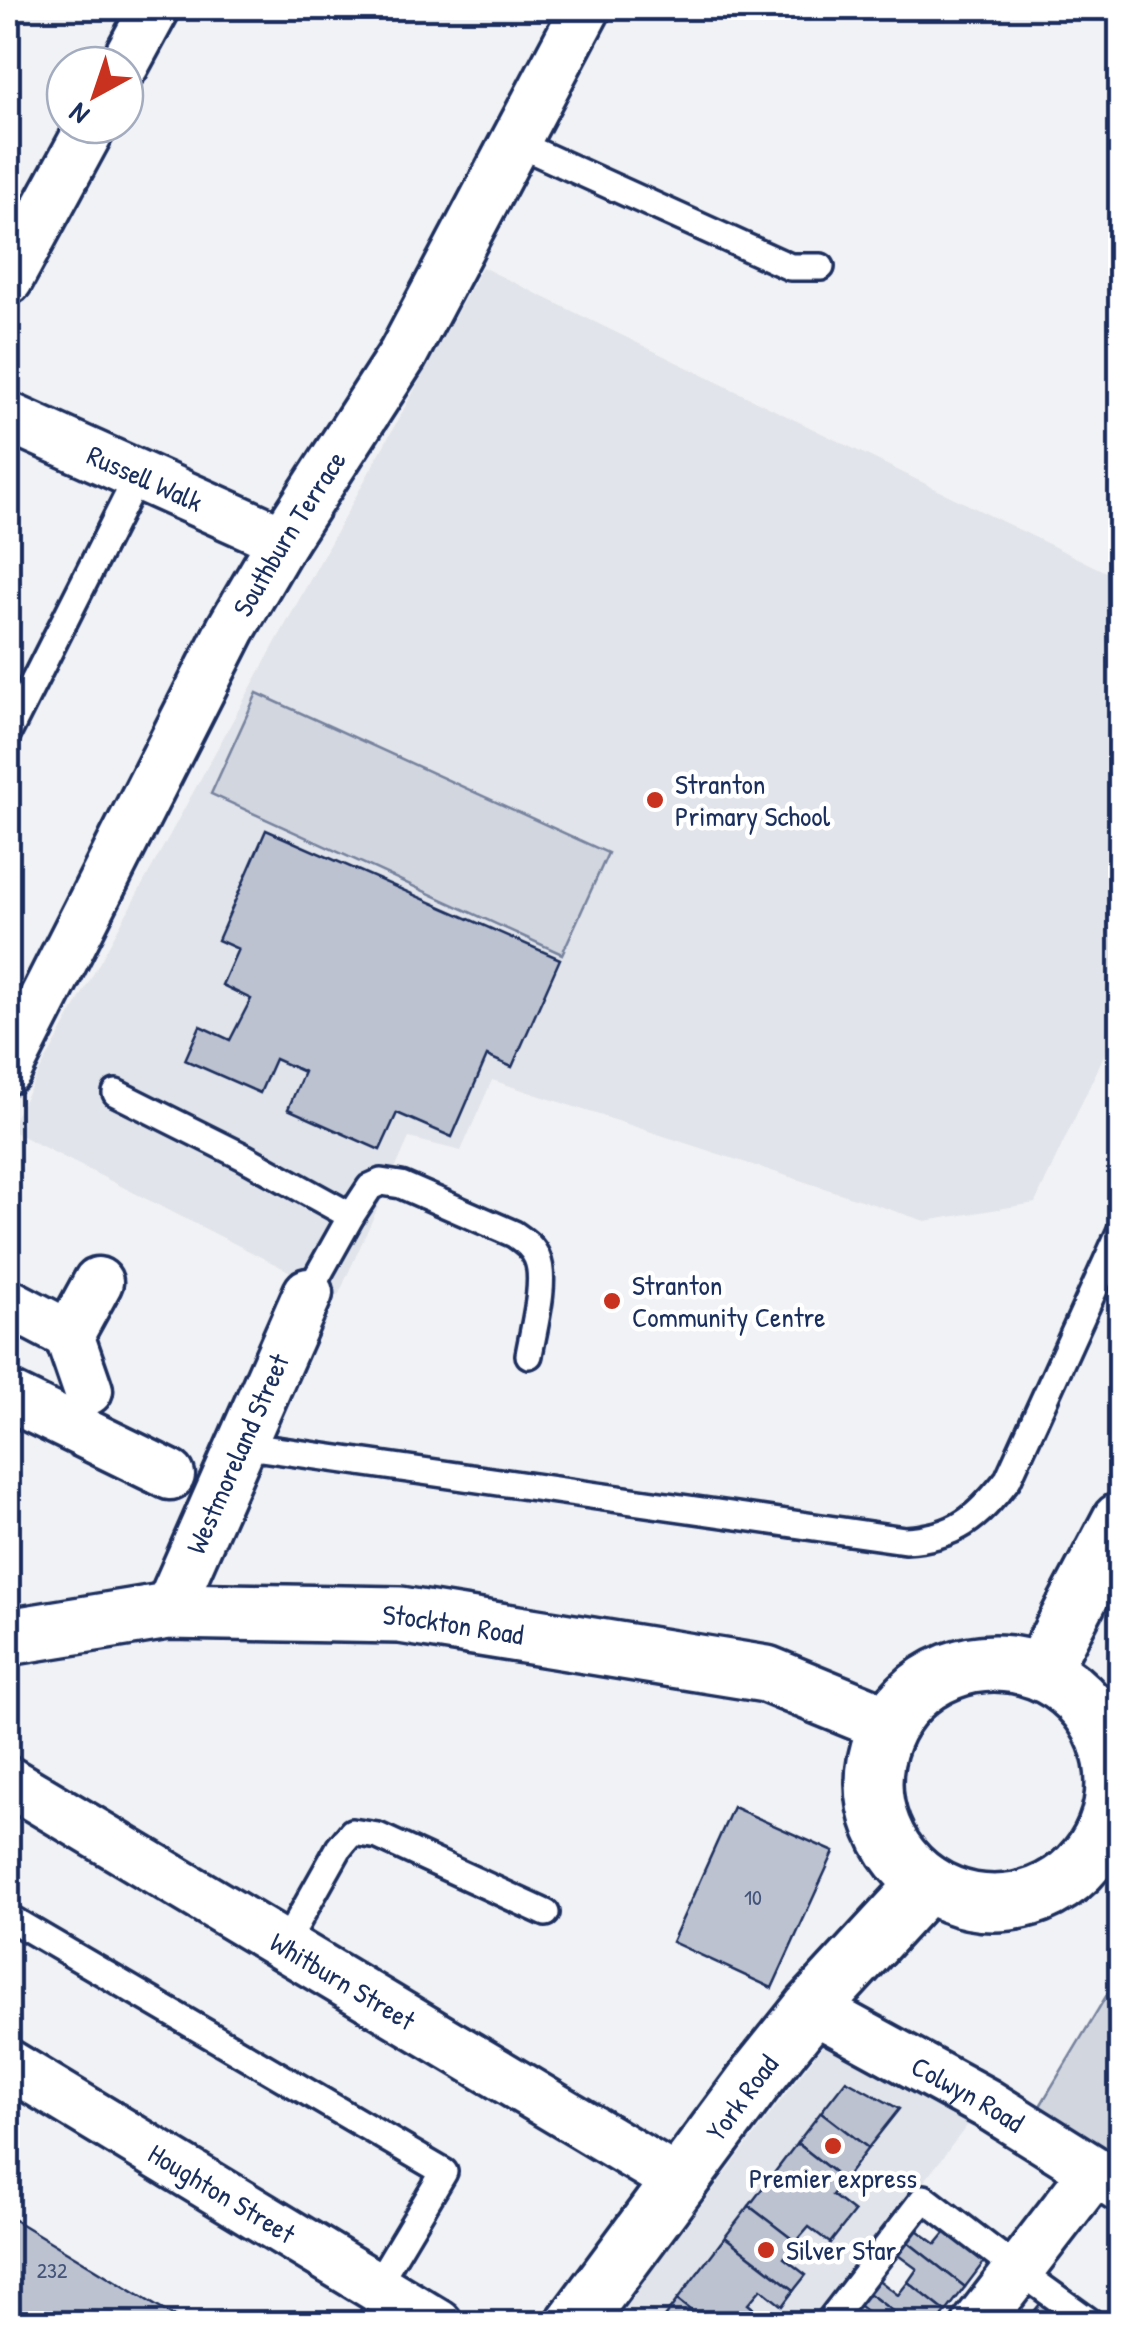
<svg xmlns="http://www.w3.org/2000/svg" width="1128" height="2331" font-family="'Patrick Hand',sans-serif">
  <rect width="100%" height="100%" fill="#f1f2f5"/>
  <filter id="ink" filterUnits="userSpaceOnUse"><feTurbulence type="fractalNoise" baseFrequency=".01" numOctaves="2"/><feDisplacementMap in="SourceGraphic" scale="20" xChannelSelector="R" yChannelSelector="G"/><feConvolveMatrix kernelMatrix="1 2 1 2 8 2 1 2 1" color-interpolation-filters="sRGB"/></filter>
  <g filter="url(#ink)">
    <g fill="#e1e4ea">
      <path d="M482 267 1120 579V1021L1035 1203 925 1221 492 1080 461 1151 409 1138 338 1296 8 1129Z"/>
      <path d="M823 2045 969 2123 816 2323 611 2324Z"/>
    </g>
    <g fill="#d2d6df" stroke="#76829e" stroke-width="2.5">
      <path d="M257 693 608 853 562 954 211 794Z"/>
      <path d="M1120 1973V2156L1037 2111Z"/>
    </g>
    <g fill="#bcc2d0" stroke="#1b2f5e" stroke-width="2.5">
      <path d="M266 830 560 959 512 1067 487 1056 452 1137 397 1113 380 1150 288 1109 304 1072 275 1059 260 1093 185 1060 200 1026 230 1040 251 999 222 985 238 949 218 940Z"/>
      <path d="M733 1807 834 1852 772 1988 672 1942Z"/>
      <path d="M846 2080 899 2109 868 2148 821 2112Z"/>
      <path d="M821 2112 868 2148 844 2180 797 2143Z"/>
      <path d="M797 2143 844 2180 832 2195 854 2212 830 2243 809 2227 796 2242 749 2206Z"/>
      <path d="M749 2206 796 2242 784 2258 806 2275 794 2290 725 2237Z"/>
      <path d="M8 2216 186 2324H8Z"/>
      <path d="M914 2228 936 2244 946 2232 984 2262 965 2287 905 2240Z"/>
      <path d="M725 2237 794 2290 782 2306 761 2289 748 2304 773 2324H708L677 2300Z"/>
      <path d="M905 2240 965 2287 946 2312 908 2282 917 2269 895 2253Z"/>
      <path d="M876 2278 898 2295 908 2282 946 2312 937 2324H909L866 2291Z"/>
      <path d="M866 2291 909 2324H876L878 2320 856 2303Z"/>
      <path d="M677 2300 708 2324H659Z"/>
      <path d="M365 2303 399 2324H351Z"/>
      <path d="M1040 2304 1066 2324H1024Z"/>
    </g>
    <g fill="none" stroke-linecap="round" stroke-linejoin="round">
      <defs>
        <g id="lane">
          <path d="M516 143 790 267H821"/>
          <path d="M8 733 138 475"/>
          <path d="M116 1093 244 1157 351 1216"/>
          <path d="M308 1293 351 1216 370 1187 381 1182 401 1185 514 1234C524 1241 532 1246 537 1258 547 1280 533 1331 529 1355"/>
          <path d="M241 1445 905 1540C957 1537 977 1518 1008 1479L1120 1232"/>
          <path d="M8 1917 444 2172 376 2286"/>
          <path d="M284 1946 339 1848 352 1832 378 1836 546 1913"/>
          <path d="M827 2324 924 2198 1018 2270 1093 2324"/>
        </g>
        <g id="street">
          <path d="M124 65 155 8"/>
          <path d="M8 280 92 125"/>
          <path id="s1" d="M8 417 283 540"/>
          <path id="s2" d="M8 1069 231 629 283 540 403 354 586 8"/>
          <path d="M8 1303 69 1335"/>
          <path d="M88 1390 69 1335 98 1282"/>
          <path d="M8 1396 170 1475"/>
          <path id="s3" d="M168 1611 308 1293"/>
          <path id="s4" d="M8 1781 679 2182"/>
          <path id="s5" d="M812 2008 986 2103 1120 2187"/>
          <path id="s6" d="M8 2064 438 2324"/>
          <path d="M977 2324 1094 2172"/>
        </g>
        <g id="secondary">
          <path id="s7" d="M8 1637 168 1611 400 1615 766 1674 888 1724"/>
          <circle cx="994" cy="1783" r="120"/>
          <path d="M1041 1671 1120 1521"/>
          <path id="s8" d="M574 2324 760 2073 812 2008 927 1883"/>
        </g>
      </defs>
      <use href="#lane" stroke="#1b2f5e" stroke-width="32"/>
      <use href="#street" stroke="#1b2f5e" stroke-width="55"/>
      <use href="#secondary" stroke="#1b2f5e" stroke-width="62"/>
      <use href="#lane" stroke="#fff" stroke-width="25"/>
      <use href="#street" stroke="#fff" stroke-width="48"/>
      <use href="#secondary" stroke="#fff" stroke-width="55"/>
    </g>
  </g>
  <g fill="#c8321e" stroke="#fff" stroke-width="4">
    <circle cx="655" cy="800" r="10"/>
    <circle cx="612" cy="1301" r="10"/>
    <circle cx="833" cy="2146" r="10"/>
    <circle cx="766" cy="2250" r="10"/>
  </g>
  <g text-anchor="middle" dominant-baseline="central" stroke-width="9" stroke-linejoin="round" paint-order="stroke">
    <g font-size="22" fill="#43547a">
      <text x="753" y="1897">10</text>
      <text x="52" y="2270">232</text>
    </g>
    <g font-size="28" fill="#1b2f5e" stroke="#fff">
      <text stroke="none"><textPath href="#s1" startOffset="150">Russell Walk</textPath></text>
      <text stroke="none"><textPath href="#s2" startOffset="605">Southburn Terrace</textPath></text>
      <text stroke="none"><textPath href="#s3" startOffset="172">Westmoreland Street</textPath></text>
      <text stroke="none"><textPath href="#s7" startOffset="448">Stockton Road</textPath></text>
      <text stroke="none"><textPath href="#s4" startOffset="390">Whitburn Street</textPath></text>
      <text stroke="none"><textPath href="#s5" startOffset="178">Colwyn Road</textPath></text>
      <text stroke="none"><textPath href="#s8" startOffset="282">York Road</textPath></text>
      <text stroke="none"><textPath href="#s6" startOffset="250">Houghton Street</textPath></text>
    </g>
    <g font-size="28" fill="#1b2f5e" stroke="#fff" text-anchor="start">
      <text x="675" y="784">Stranton<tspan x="675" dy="32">Primary School</tspan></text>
      <text x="632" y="1285">Stranton<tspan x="632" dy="32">Community Centre</tspan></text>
      <text x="833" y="2178" text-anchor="middle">Premier express</text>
      <text x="786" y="2250">Silver Star</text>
    </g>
  </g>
  <rect width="1128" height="2331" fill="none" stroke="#fff" stroke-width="40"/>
  <rect x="20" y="20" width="1088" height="2291" fill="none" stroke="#1b2f5e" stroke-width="4" filter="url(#ink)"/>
  <g transform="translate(95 95) rotate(220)"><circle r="48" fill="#ffffff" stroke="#a4acbf" stroke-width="2.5"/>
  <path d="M0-8L18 38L0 25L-18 38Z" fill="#c8321e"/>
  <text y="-15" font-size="28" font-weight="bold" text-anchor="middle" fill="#1b2f5e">N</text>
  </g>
</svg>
